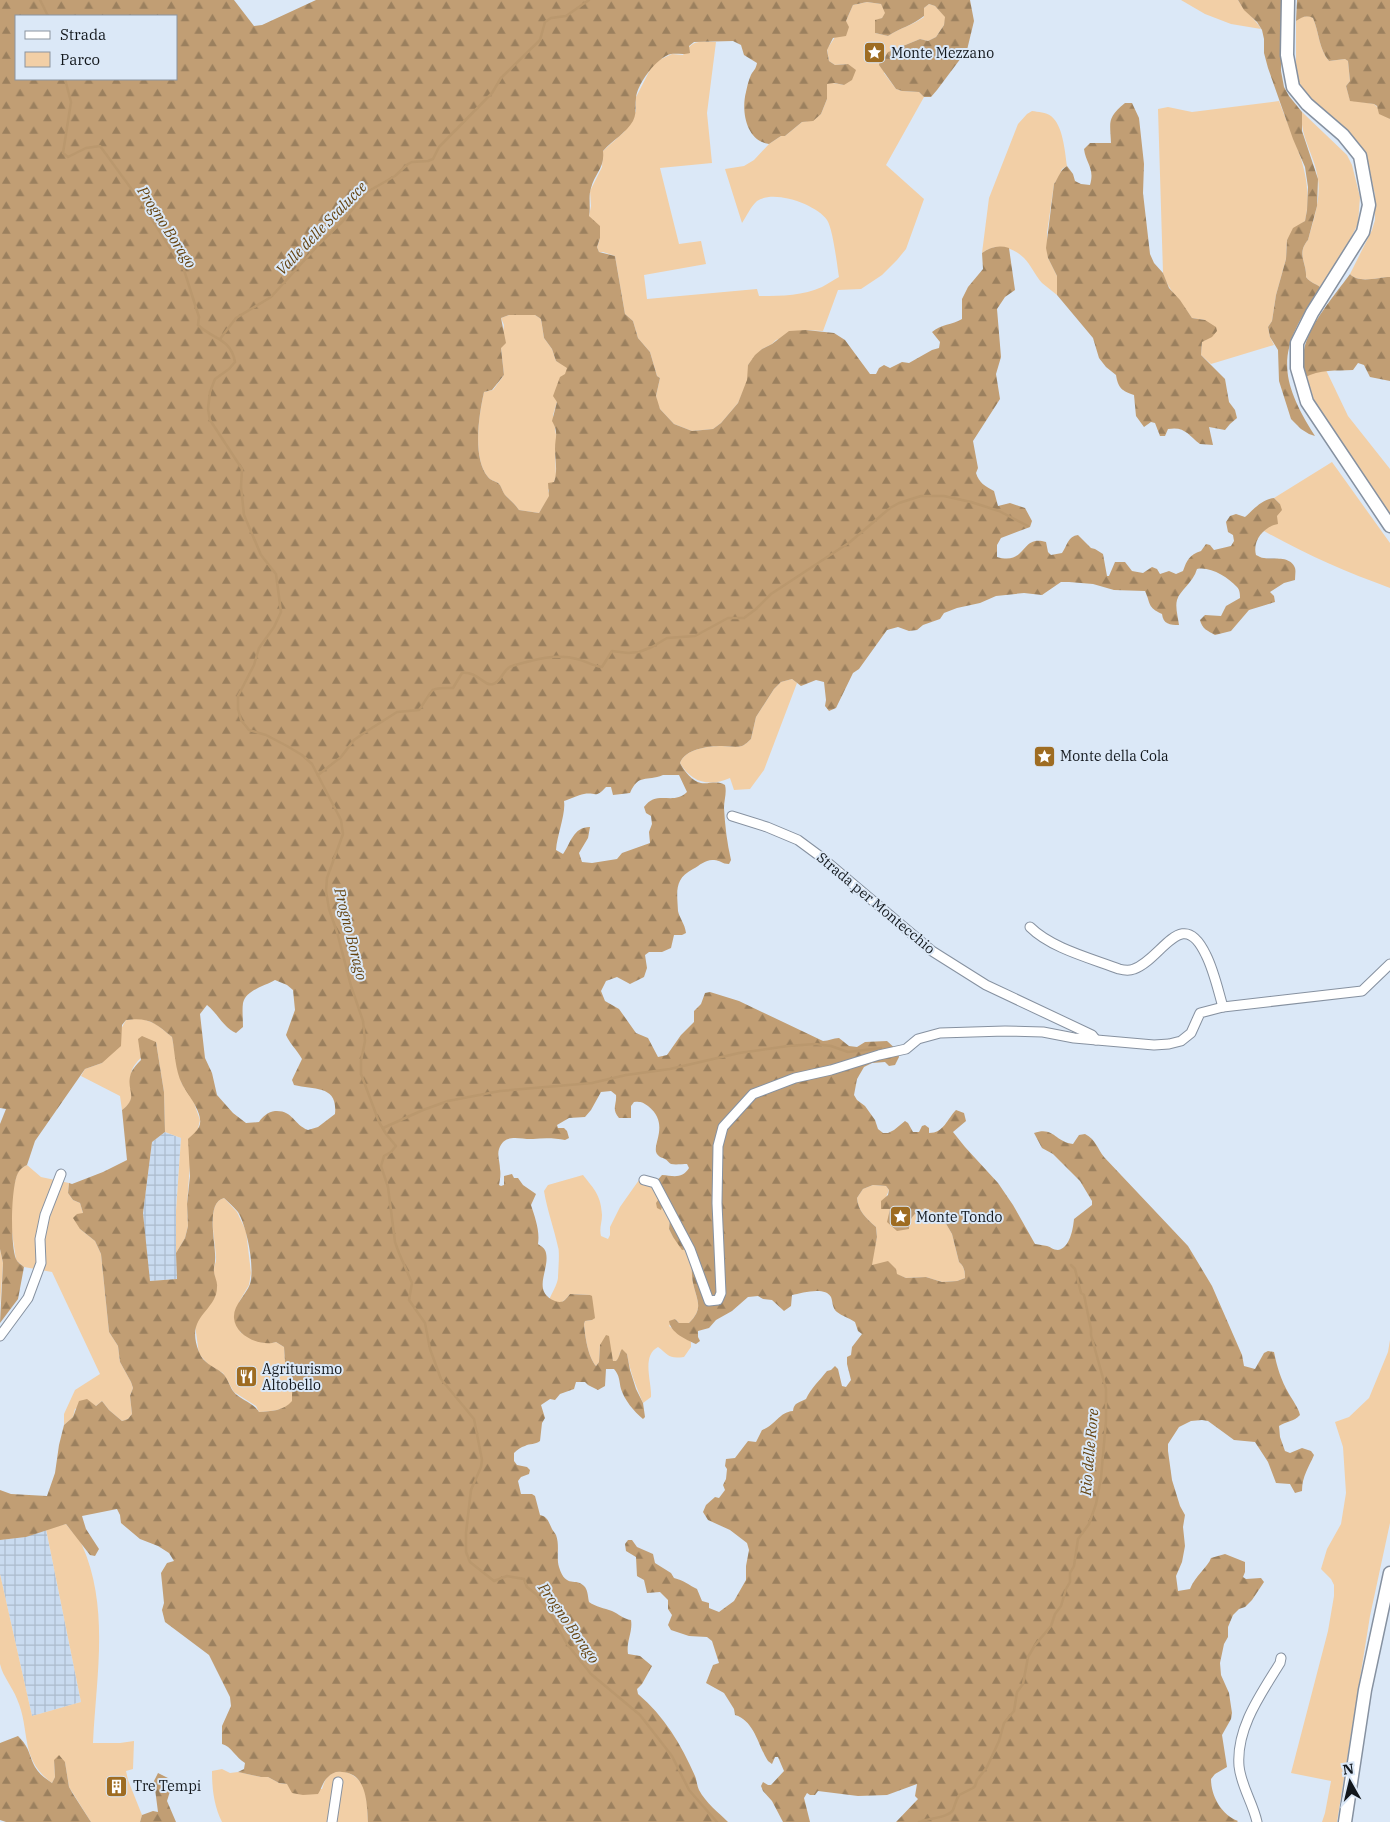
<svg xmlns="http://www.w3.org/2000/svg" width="1390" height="1822" font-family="'IBM Plex Serif',serif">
  <defs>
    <pattern id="industrial-grid" width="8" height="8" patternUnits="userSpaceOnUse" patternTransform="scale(1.25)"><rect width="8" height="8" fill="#c9dbf0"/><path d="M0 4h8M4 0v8" fill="none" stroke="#acbbcd"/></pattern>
    <pattern id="forest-firs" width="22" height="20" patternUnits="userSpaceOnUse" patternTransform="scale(1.25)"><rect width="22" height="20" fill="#c19e74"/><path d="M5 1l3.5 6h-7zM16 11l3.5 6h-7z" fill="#9b805e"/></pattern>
  </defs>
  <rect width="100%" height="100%" fill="#dbe8f7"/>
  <g fill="url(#industrial-grid)">
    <path d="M165 1132 181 1138 176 1211 177 1279 149 1281 143 1213 152 1142Z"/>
    <path d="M46 1529 81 1702 32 1716 0 1574V1540L26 1537Z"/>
  </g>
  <g fill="#f2cfa6">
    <path d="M1181 0H1238C1244 11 1255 18 1261 29L1231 24 1205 14Z"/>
    <path d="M867 2 881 4 886 13 882 18 875 21V33L888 36C900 28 913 25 924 17V8L929 4 935 6 946 17 944 25 936 37 928 41 920 39 903 46V51L895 50 884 73 896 89 902 91 919 92 924 97 886 165 924 199 906 249 897 260 882 275 861 289 838 290 823 331 806 330 776 340 772 344 762 349 748 365V380L738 403 721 423 713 429 692 431 674 424 660 409 657 402 656 396 660 378 657 376 650 352 638 338 633 321 625 314 615 256 603 252H599L597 247 600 238 589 216 591 206 590 191 602 167 603 151 624 132 636 111V97L652 66 659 60 672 54 683 55C693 39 698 42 716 42L707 113 712 163 660 168 679 244 701 241 706 264 644 275 647 299 757 289 759 296C779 296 803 296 822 287 828 284 833 280 839 277 837 265 833 229 827 220 817 205 774 189 757 201 751 206 746 217 742 223L725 169 744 166 754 160 769 144 781 136H785L802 122 813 120 821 114 827 99 826 83H833L844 85 848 64 835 65 829 61 827 49 846 21 853 5Z"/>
    <path d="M1309 16 1313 18C1319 32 1319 50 1329 61L1345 59 1348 61 1350 81 1346 86 1350 100 1374 104 1390 119V277C1378 277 1359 284 1350 274L1372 230 1375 220V195L1367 160 1335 121 1307 96 1299 82 1296 69V21L1301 17Z"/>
    <path d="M1279 101C1294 142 1315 177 1305 221L1297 227 1287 240 1286 259 1276 295 1272 321 1268 327 1270 337 1274 345 1211 364 1201 355 1202 341 1206 340 1205 320 1192 318C1182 303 1167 289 1163 273L1158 109 1168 107 1192 112Z"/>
    <path d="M1032 111C1038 112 1046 112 1051 116 1063 125 1065 152 1067 166L1062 169 1059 177 1054 184 1047 233 1048 258 1057 276V295C1052 291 1047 287 1042 283 1035 275 1031 265 1024 258 1012 246 995 243 982 253L989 198 1018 124 1027 114Z"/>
    <path d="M1302 112 1347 155 1352 165 1360 197 1358 224 1337 265 1321 288C1316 283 1310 283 1306 277 1307 263 1296 254 1308 240 1313 221 1321 200 1318 179 1315 155 1299 136 1302 112Z"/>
    <path d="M509 315H535L541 319 544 338 552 349 556 361 568 367 553 415 557 441 555 448 556 476 554 482 548 490 550 496 539 513 519 510C515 504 511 501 506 496 502 493 502 486 498 483 495 481 490 480 488 477 472 458 479 414 484 392L493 390 504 375 501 348 504 325 501 318Z"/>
    <path d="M1326 370 1348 416 1390 469V517L1322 417 1308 391 1304 378 1312 373Z"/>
    <path d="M1332 462 1390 543V588C1346 572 1305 554 1264 531L1277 516 1280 504 1274 498Z"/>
    <path d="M792 679 797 683 764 770 750 789 734 790 730 778C709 787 692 783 680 763 685 749 708 746 722 746 728 746 736 748 742 746 745 745 749 741 751 739L756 717 774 689 781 682Z"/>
    <path d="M140 1018 156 1024 172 1037 179 1074 182 1084 193 1100 200 1120 190 1164 187 1204 188 1226 185 1238 176 1253V1211L181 1138 165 1132 164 1092 156 1042C150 1049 135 1062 132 1070 126 1089 141 1096 122 1110L120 1096 81 1076 85 1069 102 1063 126 1020Z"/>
    <path d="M27 1165 41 1177 69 1183 68 1193 73 1200 80 1203 83 1213 80 1229 95 1241 101 1254 109 1332 118 1346 120 1362 131 1382 133 1388 130 1396 132 1414 128 1419 122 1421 109 1410 102 1401 96 1406 91 1403 75 1409 73 1417 64 1425V1414L75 1390 100 1374 52 1272 24 1267 16 1260 12 1232V1193L17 1174 20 1169Z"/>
    <path d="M583 1175C595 1190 601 1196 602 1215 602 1223 599 1228 601 1236L608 1239 610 1235V1227L620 1207 639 1180 645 1177 655 1183 670 1218 669 1229 673 1237 691 1252C692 1262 691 1273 693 1283 697 1301 704 1308 689 1323H679L675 1319 669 1326 691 1342V1347L684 1357C668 1359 669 1355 658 1347 641 1356 652 1382 651 1397L643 1403C636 1386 630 1372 627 1354L620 1352 619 1358 616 1361H613L612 1357 600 1345 599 1362 596 1366C588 1357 585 1336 584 1324L585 1321 592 1320 590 1295 570 1294C561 1305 561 1303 549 1300 552 1293 557 1285 558 1278 558 1272 560 1252 558 1247 554 1228 547 1210 544 1191L548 1185Z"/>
    <path d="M873 1185 886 1186 889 1190 881 1209H890L910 1220 915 1214 925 1208 941 1215 952 1234 959 1262C964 1266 965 1271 965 1278L957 1281 942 1282 926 1277 906 1278 871 1265 877 1237 876 1227C866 1218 858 1211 857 1198L863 1189Z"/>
    <path d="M224 1198 237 1212 246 1231 251 1273 249 1285 239 1302 240 1332C252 1338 262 1346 276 1342L284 1347 285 1362 292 1372V1402C284 1411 271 1411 259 1412L256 1406 234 1392 223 1373 209 1365 199 1354 195 1325 217 1287C216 1281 213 1274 214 1268 214 1265 216 1263 216 1260 217 1246 204 1203 224 1198Z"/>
    <path d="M0 1249 3 1263 0 1306Z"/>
    <path d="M1390 1340V1523L1370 1616 1337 1822H1322L1325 1813 1331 1781 1291 1773 1328 1631 1334 1596V1585L1331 1579 1321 1569 1327 1549 1341 1524 1346 1493 1343 1447 1335 1422 1349 1417 1369 1398 1388 1352Z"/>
    <path d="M66 1524C71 1531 79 1538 82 1545 110 1608 96 1677 93 1743H120L134 1741 133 1769 126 1771 128 1780 142 1815 140 1822H91L69 1787 65 1762 54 1760 55 1777 52 1783C19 1759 31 1731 17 1699 12 1686 3 1677 0 1664V1574L32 1716 81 1702 46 1529Z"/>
    <path d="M222 1769 230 1773 238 1772 261 1777H268L279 1783 322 1789C324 1784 325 1778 330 1775 341 1766 357 1775 363 1786 368 1796 367 1811 368 1822H222C214 1806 212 1789 212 1771Z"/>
  </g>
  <g fill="url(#forest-firs)" fill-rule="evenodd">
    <path d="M0 0H234L254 26 262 25 316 0H970L974 21 967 50 937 90 931 97H924L919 92 902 91 896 89 879 65 880 60 885 57 888 52 895 50 902 51 903 46 920 39 928 41 936 37 944 25 945 17 935 6 929 4 924 8V16C913 25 900 28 888 36L875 33V20L882 18 885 13 881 4 867 2 853 5 846 21 849 27 846 36 833 38 827 50 829 61 835 65 848 64 856 70 852 80 844 85 834 83 827 84V99L821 114 813 121 802 122 785 136H781L769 144C746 141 741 111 746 92 747 87 749 78 752 73 755 69 756 68 757 63L744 55 741 45 733 41 694 42 689 46 690 53C683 55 677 53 671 54 657 57 637 84 636 98 635 106 637 113 633 121 626 133 613 140 603 151 605 168 595 173 591 188 588 197 591 207 589 216L600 226V238L597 247 599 252 615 256 625 314 633 321 638 338 650 352 657 376 660 378 656 396 660 409 674 424 692 431 713 429 721 423 738 403 747 380 748 365 755 355 762 349 772 344 789 331 806 330 834 333 845 340 870 374H876L879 368 884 365 890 368 902 362 909 363 932 350 939 348 940 342 932 332C941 324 952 325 962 319V299L968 287 983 269 982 253C990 247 999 245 1009 248L1015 290 1005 297 997 309 1001 357 996 374 1000 399 973 441 978 468 976 473C979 483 985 486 994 491L998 506 1010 503 1025 508 1032 521 1030 527 1001 538 997 545V557C1027 566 1020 534 1046 542L1048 552 1051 555 1062 553C1067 546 1068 536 1078 535L1091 548 1095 549 1103 554 1107 576H1109L1115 562H1125L1132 571 1143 573 1152 567 1157 569 1160 574 1169 571 1176 574 1183 571C1187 560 1189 555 1201 551L1206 544 1210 545 1214 550 1231 546 1234 541 1233 535 1228 532 1226 522 1230 516 1236 514 1245 517C1253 510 1262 499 1274 498L1280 504 1282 510 1277 516 1278 524C1265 526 1252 540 1256 555 1259 556 1261 558 1264 558 1273 560 1290 555 1295 568 1296 571 1295 576 1295 580L1284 583 1270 592 1274 596 1275 602 1249 610 1231 631 1215 635C1208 631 1202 629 1200 620L1205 615 1221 616 1226 606 1240 598C1240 595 1240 590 1237 587 1228 577 1210 566 1197 569 1193 583 1180 590 1177 600 1175 607 1178 617 1179 625 1170 625 1163 624 1162 614 1147 607 1151 604 1145 591L1114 590 1093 584 1069 582H1061L1042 595 1024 593 996 596 980 603 957 608 944 613 940 619 923 625 917 630 909 631 898 627 887 630 859 669 853 673 836 708 829 711 825 706 826 700 824 682 816 680 801 686 792 679 781 682 774 689 756 717 751 739C749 741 745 745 742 746 736 748 728 746 722 746 708 746 685 749 680 763 684 771 692 781 701 783 710 784 717 780 725 785 727 793 724 800 724 808 725 826 727 843 731 860L729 864C722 864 720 860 714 860 706 859 700 865 693 869 674 879 677 891 678 911 679 917 685 924 686 933L682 935H674L671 948 662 952H649L645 955 647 968 644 977 630 984 617 977 606 981 601 991 605 1001 619 1009 636 1033 648 1038 658 1057 667 1055 681 1035 694 1022V1011L701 1004 705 993 710 992 739 1001 823 1041C829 1041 833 1038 839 1038L849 1046 857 1047 865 1042 887 1041 898 1051 899 1057 895 1065 889 1066 885 1062 872 1063 864 1067 857 1079 854 1095 857 1100 865 1106 875 1120 878 1129 883 1133H888L894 1130 905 1121 908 1123 913 1132H919L922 1126 925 1125 929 1128V1133C944 1133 947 1119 956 1110L964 1113 966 1121 953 1132 965 1147 998 1183 1013 1205 1035 1244C1039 1245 1043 1245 1047 1246 1051 1247 1053 1250 1058 1250 1070 1248 1073 1229 1074 1219L1092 1205V1201L1080 1181 1053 1154 1042 1148 1034 1133C1054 1126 1055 1142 1073 1144L1079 1135 1085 1134C1096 1140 1097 1148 1104 1157L1188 1246 1212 1286 1242 1355 1244 1366 1255 1369 1264 1353 1268 1351 1274 1352C1277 1367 1281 1380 1289 1394 1293 1401 1298 1407 1300 1415 1294 1422 1286 1421 1279 1426L1280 1437 1285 1451 1290 1453 1302 1448 1311 1451 1314 1455C1309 1467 1302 1476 1302 1491L1295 1493 1290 1484 1276 1483 1268 1462 1255 1442 1234 1440 1208 1421 1202 1420 1191 1421 1179 1427 1168 1444V1451L1172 1480 1180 1506 1185 1515 1183 1527 1185 1546 1182 1562 1176 1576 1178 1591 1190 1589C1195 1576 1208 1567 1211 1558L1225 1554 1245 1562V1572L1243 1577 1246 1579 1261 1578 1264 1582 1252 1600 1245 1607 1239 1609 1233 1615 1228 1627V1637L1224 1644 1220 1663 1221 1675 1229 1693 1232 1713 1231 1719 1222 1735 1227 1767 1215 1774 1211 1779C1211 1797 1222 1815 1238 1821L1237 1822H896L918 1799 915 1796 917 1784 887 1795 858 1796 818 1791 815 1795H810L807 1793 804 1798 810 1822H783L772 1801 763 1791 761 1786 763 1782 768 1785H771L784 1771 778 1757H775L772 1764 768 1761C758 1746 755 1721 735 1715L734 1709 724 1693 706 1683 713 1665 719 1663 712 1641 707 1637 689 1636 671 1630 668 1625 672 1615 668 1609V1600L660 1592 647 1593 644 1580 637 1576 636 1557 626 1551 625 1544 628 1540H632L637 1547 653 1554 655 1563 671 1573 674 1578C683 1580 689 1585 697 1589L702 1601 709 1603V1608L719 1612 734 1601 746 1580V1566L749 1550 747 1543 730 1530 708 1520 703 1512 706 1505 715 1497 719 1498 725 1490 723 1485 726 1479 727 1469 725 1466 726 1459 735 1458 748 1441 756 1442 762 1430C776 1425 779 1412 793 1411 794 1402 799 1403 806 1399 811 1388 820 1380 827 1371L831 1370 835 1366 838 1369 842 1386 846 1387 851 1380 847 1364V1357L851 1355 852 1347 862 1334 858 1331 855 1322C849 1318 842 1316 837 1312 832 1308 833 1302 831 1297 825 1286 802 1293 792 1295L791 1306 784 1311 772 1300 763 1299 758 1296 748 1297 732 1311 716 1320 709 1328 698 1331V1337L700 1341 696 1344C686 1340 670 1332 669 1321L675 1319 679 1323H689C704 1308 697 1301 693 1283 691 1274 692 1262 691 1252L687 1249 682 1250 673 1237 669 1229 670 1218 663 1204 661 1210 657 1208 656 1203 661 1196 655 1183 662 1175C674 1176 682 1179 689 1168L687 1164C683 1164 675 1165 671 1164 669 1163 667 1160 665 1159 662 1157 660 1158 658 1155 649 1147 672 1125 648 1106 643 1102 640 1101 634 1102L631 1106V1118H619C611 1109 617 1105 616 1095L611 1091 601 1092 591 1110 585 1117 569 1118 557 1125 558 1128H564L567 1131 569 1138 565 1140C555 1138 544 1138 533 1139 521 1140 505 1132 499 1149 497 1155 500 1163 500 1169 501 1174 500 1180 499 1185L501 1186 504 1185V1176L512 1174 514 1178H518L523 1185 536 1194 531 1205C535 1218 540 1230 538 1244 542 1247 545 1248 546 1253 550 1270 531 1291 555 1301 563 1304 565 1300 570 1294L590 1295 592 1296 595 1318 592 1320 585 1321 584 1324C585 1336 588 1357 596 1366L599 1362 600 1345 606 1335 609 1336 613 1361H616C620 1357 619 1353 622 1349L627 1354 630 1370 636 1389 643 1403 645 1417 643 1419C634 1412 624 1399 621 1389 619 1381 620 1376 614 1369H606L605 1386 598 1390 588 1385 585 1382H576L574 1389 560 1394 555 1400 550 1399 541 1405 545 1418 542 1423 540 1441C535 1445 530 1443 525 1446 521 1447 517 1450 514 1453V1461L517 1465 527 1467 530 1470 529 1474 521 1477 518 1481 521 1494H532L535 1496 540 1515C548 1517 548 1521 552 1529 553 1531 555 1533 556 1535 560 1546 556 1557 559 1567 566 1590 576 1576 585 1587 588 1591 588 1598 589 1602 596 1607 604 1608 612 1611 619 1614 623 1619 631 1620 633 1632 626 1641 628 1654L640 1656 652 1666 642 1684 637 1689 638 1694C664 1716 681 1744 695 1776 697 1781 697 1786 699 1790 706 1803 718 1812 728 1822H368C367 1804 367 1773 342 1772 336 1771 332 1773 328 1777 323 1781 322 1788 318 1794L303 1795 292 1793 287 1784 279 1783 268 1777H261L238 1772 244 1769 245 1763C236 1758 231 1746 222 1744V1726L231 1706 230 1697 209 1655 165 1622 162 1610 164 1603 161 1573 167 1563 174 1561 169 1553 158 1546 140 1539 121 1523 120 1515 117 1509 82 1516 86 1529 99 1549 95 1556 90 1555 66 1524 26 1537 0 1540V1490L11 1494 47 1496 55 1473 59 1445 64 1425 73 1417 79 1401 87 1399 96 1406 102 1401 109 1410 122 1421 128 1419 132 1414 130 1396 133 1388 131 1382 120 1362 118 1346 109 1332 101 1254 95 1241 80 1229 73 1218 77 1214 83 1213 80 1203 73 1200 68 1193 69 1183 72 1184 103 1172 127 1160 122 1110C140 1096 125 1091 131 1073 133 1068 137 1064 141 1060L138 1039 142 1036 156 1042 164 1092 165 1132 152 1142 143 1213 150 1281 177 1279 176 1253 185 1238 188 1226 187 1204 190 1176 188 1139C191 1136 197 1131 199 1127 205 1114 187 1094 182 1084 175 1070 175 1052 172 1037 155 1023 149 1017 126 1020L122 1025 121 1046 102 1063 85 1069 35 1141 27 1165C23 1167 20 1169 18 1173 11 1186 10 1244 16 1259 17 1262 22 1265 24 1267L18 1299 0 1323 3 1263 0 1249V1124L6 1109 0 1108ZM16 16H176V79H16ZM509 315H535L541 319 544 338 552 349 556 361 567 368 565 374 560 377 553 396 557 402 552 421C559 433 555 437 555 449 555 460 558 471 554 482L548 483 549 496 539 513 519 510C515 504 511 501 506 496 502 492 502 486 498 483 495 481 490 480 488 477 472 458 479 414 484 392L492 390 504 375 501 348 506 343 501 318ZM663 775H679L687 792C673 806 657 789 644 807L646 813 651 816 652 824 649 832 650 843 622 853 617 859 592 863 582 862 579 853 588 838 590 827C573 827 571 843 563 854L556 850C557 835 566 814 564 801 570 799 578 795 584 794 596 792 595 799 606 787H611L613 795 630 793C639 773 646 782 663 775ZM275 980 287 985 293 990 295 1010 286 1035C290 1044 297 1050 302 1059L292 1080 294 1085C315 1090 338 1085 335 1114L318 1127 308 1130C293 1124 293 1110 275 1111 268 1112 263 1116 259 1122L246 1123 233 1113 217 1095 212 1073 205 1058 200 1014 207 1005C218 1014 223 1027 236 1033L243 1027C243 1019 242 1010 243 1003 246 990 265 986 275 980ZM873 1185 886 1186 889 1190 888 1195 881 1201V1209H890L887 1222 897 1231 909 1229C910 1216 914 1214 925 1208L941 1215 952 1234 959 1262C964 1266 965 1271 965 1278L957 1281 942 1282 926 1277 906 1278 897 1274 896 1269 888 1261 872 1265 877 1237 876 1227C866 1218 858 1211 857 1198L863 1189ZM224 1198C229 1203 234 1207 238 1212 247 1227 255 1267 250 1284 246 1295 233 1305 234 1318 235 1336 261 1347 276 1342L284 1347 285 1362 292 1372V1401C284 1411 271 1411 259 1412 253 1402 240 1400 233 1391 229 1385 227 1376 221 1372 213 1366 203 1363 199 1352 184 1315 217 1312 217 1287 218 1281 213 1275 214 1268 214 1266 215 1264 215 1261 217 1247 204 1203 224 1198Z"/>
    <path d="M1238 0H1281V71L1284 87 1289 96 1302 112V131L1318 179 1317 206 1308 240C1296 254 1307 263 1306 277 1310 283 1316 283 1321 288 1279 347 1275 373 1315 436L1309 434 1301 429 1291 419 1279 381 1278 350 1270 337 1268 327 1272 321 1276 295 1286 259 1287 240 1293 228 1305 221 1307 210 1308 187 1305 167 1293 139 1268 68 1264 53V39L1262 30 1257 22 1244 10Z"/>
    <path d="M1297 0H1390V119L1379 114 1377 106 1374 104 1350 101 1346 86 1350 81 1348 61 1345 59 1329 61C1319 50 1319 32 1313 18 1306 15 1302 17 1296 21Z"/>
    <path d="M1125 103H1132L1139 118 1144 164 1143 193 1150 254 1154 263 1163 273 1169 288 1180 300 1192 318 1205 320 1216 327 1217 331 1212 337 1202 342 1201 355 1225 379 1229 402 1235 410 1237 418 1230 424 1225 430 1209 427 1213 445 1200 444C1188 435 1185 426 1168 429L1165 436H1160L1155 423 1151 422 1144 427 1136 416 1134 395C1122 391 1118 388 1116 375L1106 367 1099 358 1093 338 1057 295V276L1048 258 1046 248 1054 184C1059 177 1060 170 1067 166L1073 174 1075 181 1081 184 1090 185C1095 168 1086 164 1084 149L1090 143H1111C1110 121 1107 118 1125 103Z"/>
    <path d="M1350 274C1359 284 1378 277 1390 277V381L1370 377 1364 365 1358 363 1353 370C1336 371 1320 369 1304 378 1303 369 1302 359 1304 350 1309 324 1335 295 1350 274Z"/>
    <path d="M18 1736C30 1748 28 1753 35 1767 39 1774 45 1778 52 1783L55 1777 54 1760 59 1755 65 1762 69 1787 73 1794 91 1822H6L0 1820V1743Z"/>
    <path d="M158 1773 168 1778 171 1788 167 1801 176 1822H140L142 1815 153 1811 158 1812 154 1781Z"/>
  </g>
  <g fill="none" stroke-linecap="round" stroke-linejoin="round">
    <g stroke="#ba986e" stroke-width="2.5">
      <path d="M40 0 48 16"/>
      <path d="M65 79 71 102 63 153 68 157 86 148 100 146 141 202 184 270 199 317 198 325C212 339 231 338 235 362L229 369 215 379 210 392 208 409 210 420 242 469 241 487 244 515 261 555 276 574 281 612 274 627 259 648 254 665 238 696V709L241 720 249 730 266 735 287 746 302 755 312 764 341 820 343 834 327 878 326 891 329 909 337 932 351 986 363 1021 365 1041 361 1061V1074L379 1122 386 1134 396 1146 391 1152 384 1156 381 1166 388 1187 395 1242 399 1253 412 1283 409 1300 425 1323 430 1349 441 1379 474 1419 482 1460 481 1467 471 1490 466 1533V1552L470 1562 494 1581 507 1576 524 1579 527 1587 537 1595 551 1615 567 1644 591 1674 640 1715 672 1756 689 1790 717 1822"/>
      <path d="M220 339 236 318 271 297 320 243 342 222 367 192 395 176 408 164 412 162 428 161 433 159 439 147 492 93 501 78 540 40 545 22 551 18 566 16 589 0"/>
      <path d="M318 775 341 757 354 740 364 733 397 712 419 710C423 705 430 692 433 690 438 687 448 688 453 688L462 673C478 671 484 687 493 684 502 682 503 668 512 666 532 660 556 653 577 659 586 661 592 666 602 667L612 651 628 653 639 652 652 647 667 638 695 636 728 618H744L756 609 771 594 850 542 890 508 899 503 921 496H944L971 502 999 511 1028 526"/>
      <path d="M383 1128 423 1110 448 1101 500 1091 592 1083 626 1075 670 1069 739 1053 788 1046 815 1044 831 1046 848 1052 881 1048"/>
      <path d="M919 1822C928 1818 948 1818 953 1810 955 1805 956 1800 959 1795L973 1788 975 1786 977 1780 987 1767 999 1741 1004 1723 1014 1711 1017 1692 1023 1684 1028 1657 1035 1645 1051 1626 1055 1614 1061 1606 1066 1589 1070 1582V1573L1074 1566 1078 1539 1089 1524 1096 1504 1101 1478 1106 1421V1389L1091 1335V1329L1084 1295 1081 1293 1075 1269 1071 1265"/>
    </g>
    <defs>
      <g id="street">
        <path d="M732 816 767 827 798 840 821 857 932 951 986 985 1092 1035 1096 1040"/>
        <path d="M1030 927C1051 948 1090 958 1119 969 1123 970 1129 971 1134 969 1162 959 1182 904 1206 955 1214 971 1218 990 1223 1007"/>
        <path d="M644 1180 655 1183 690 1249 709 1301 718 1300 721 1293 717 1203 718 1146 723 1127 753 1094 795 1078 831 1070 879 1055 906 1049 918 1039 940 1033 1005 1031 1043 1032 1074 1038 1154 1045 1169 1044 1181 1041 1191 1033 1200 1013 1223 1007 1362 991 1390 964"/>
        <path d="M0 1336 28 1298 41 1263 40 1239 45 1215 61 1174"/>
        <path d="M332 1822 338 1782"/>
        <path d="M1257 1822C1253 1803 1241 1786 1239 1766 1236 1728 1261 1694 1280 1663L1281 1658"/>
      </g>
      <g id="secondary">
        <path d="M1288 0 1287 55 1293 87 1307 104 1343 135 1360 156 1369 205 1363 232 1312 313 1297 343V368L1307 402 1390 526"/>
        <path d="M1345 1822 1365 1690 1390 1573"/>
      </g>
    </defs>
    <use href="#street" stroke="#8691a0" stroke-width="11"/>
    <use href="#secondary" stroke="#8691a0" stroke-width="15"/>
    <use href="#street" stroke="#fff" stroke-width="9"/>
    <use href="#secondary" stroke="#fff" stroke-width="12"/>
  </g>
  <defs>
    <symbol id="sight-square" viewBox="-11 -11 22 22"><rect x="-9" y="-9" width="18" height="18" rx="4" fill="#9e6c22" stroke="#dbe8f7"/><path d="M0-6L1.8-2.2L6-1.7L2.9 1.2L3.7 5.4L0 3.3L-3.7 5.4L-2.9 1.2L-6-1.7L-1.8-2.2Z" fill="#fff"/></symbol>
    <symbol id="restaurant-square" viewBox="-11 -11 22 22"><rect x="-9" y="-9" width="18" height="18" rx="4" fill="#9e6c22" stroke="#dbe8f7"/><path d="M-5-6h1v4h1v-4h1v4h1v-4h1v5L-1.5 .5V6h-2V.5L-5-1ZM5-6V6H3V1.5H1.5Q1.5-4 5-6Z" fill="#fff"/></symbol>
    <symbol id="building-square" viewBox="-11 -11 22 22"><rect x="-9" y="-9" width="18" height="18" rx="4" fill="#9e6c22" stroke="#dbe8f7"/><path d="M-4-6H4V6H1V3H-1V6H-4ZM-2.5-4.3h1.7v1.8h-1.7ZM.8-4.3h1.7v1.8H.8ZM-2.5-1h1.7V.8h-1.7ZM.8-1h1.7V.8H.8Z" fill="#fff"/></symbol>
  </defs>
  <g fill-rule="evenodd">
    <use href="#sight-square" x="862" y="40" width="25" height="25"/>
    <use href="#sight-square" x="1032" y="744" width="25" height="25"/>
    <use href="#sight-square" x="888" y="1204" width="25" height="25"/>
    <use href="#restaurant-square" x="234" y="1364" width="25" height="25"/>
    <use href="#building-square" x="104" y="1774" width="25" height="25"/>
  </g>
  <g text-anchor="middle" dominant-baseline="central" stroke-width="4" stroke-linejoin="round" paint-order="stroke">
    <g font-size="14" fill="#12171c" stroke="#dbe8f7" text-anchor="start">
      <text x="891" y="53">Monte Mezzano</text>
      <text x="1060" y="756">Monte della Cola</text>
      <text x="916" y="1217">Monte Tondo</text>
      <text x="262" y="1369">Agriturismo<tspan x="262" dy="16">Altobello</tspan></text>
      <text x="133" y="1786">Tre Tempi</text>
    </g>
    <g font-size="14" fill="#12171c" stroke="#dbe8f7">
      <text transform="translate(876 903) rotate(40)">Strada per Montecchio</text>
    </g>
    <g font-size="15" font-style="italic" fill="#64420e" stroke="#dbe8f7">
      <text transform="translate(167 227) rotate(57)">Progno Borago</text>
      <text transform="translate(321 228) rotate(-46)">Valle delle Scalucce</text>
      <text transform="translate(351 934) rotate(76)">Progno Borago</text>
      <text transform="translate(1089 1452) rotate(-85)">Rio delle Rore</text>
      <text transform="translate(569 1623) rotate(55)">Progno Borago</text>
    </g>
  </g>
  <rect x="15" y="15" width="162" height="65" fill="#dbe8f7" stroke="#8b949f"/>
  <rect x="25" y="31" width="25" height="8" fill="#ffffff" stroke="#8b949f"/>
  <text x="60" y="40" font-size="15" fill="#12171c">Strada</text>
  <rect x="25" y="52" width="25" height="15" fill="#f2cfa6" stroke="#8b949f"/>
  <text x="60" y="65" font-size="15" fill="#12171c">Parco</text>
  <g transform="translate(1350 1782) rotate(352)" stroke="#dbe8f7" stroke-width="4" paint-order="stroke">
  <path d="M0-4L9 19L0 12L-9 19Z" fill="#12171c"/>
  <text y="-8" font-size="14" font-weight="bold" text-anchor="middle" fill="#12171c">N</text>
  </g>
</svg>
